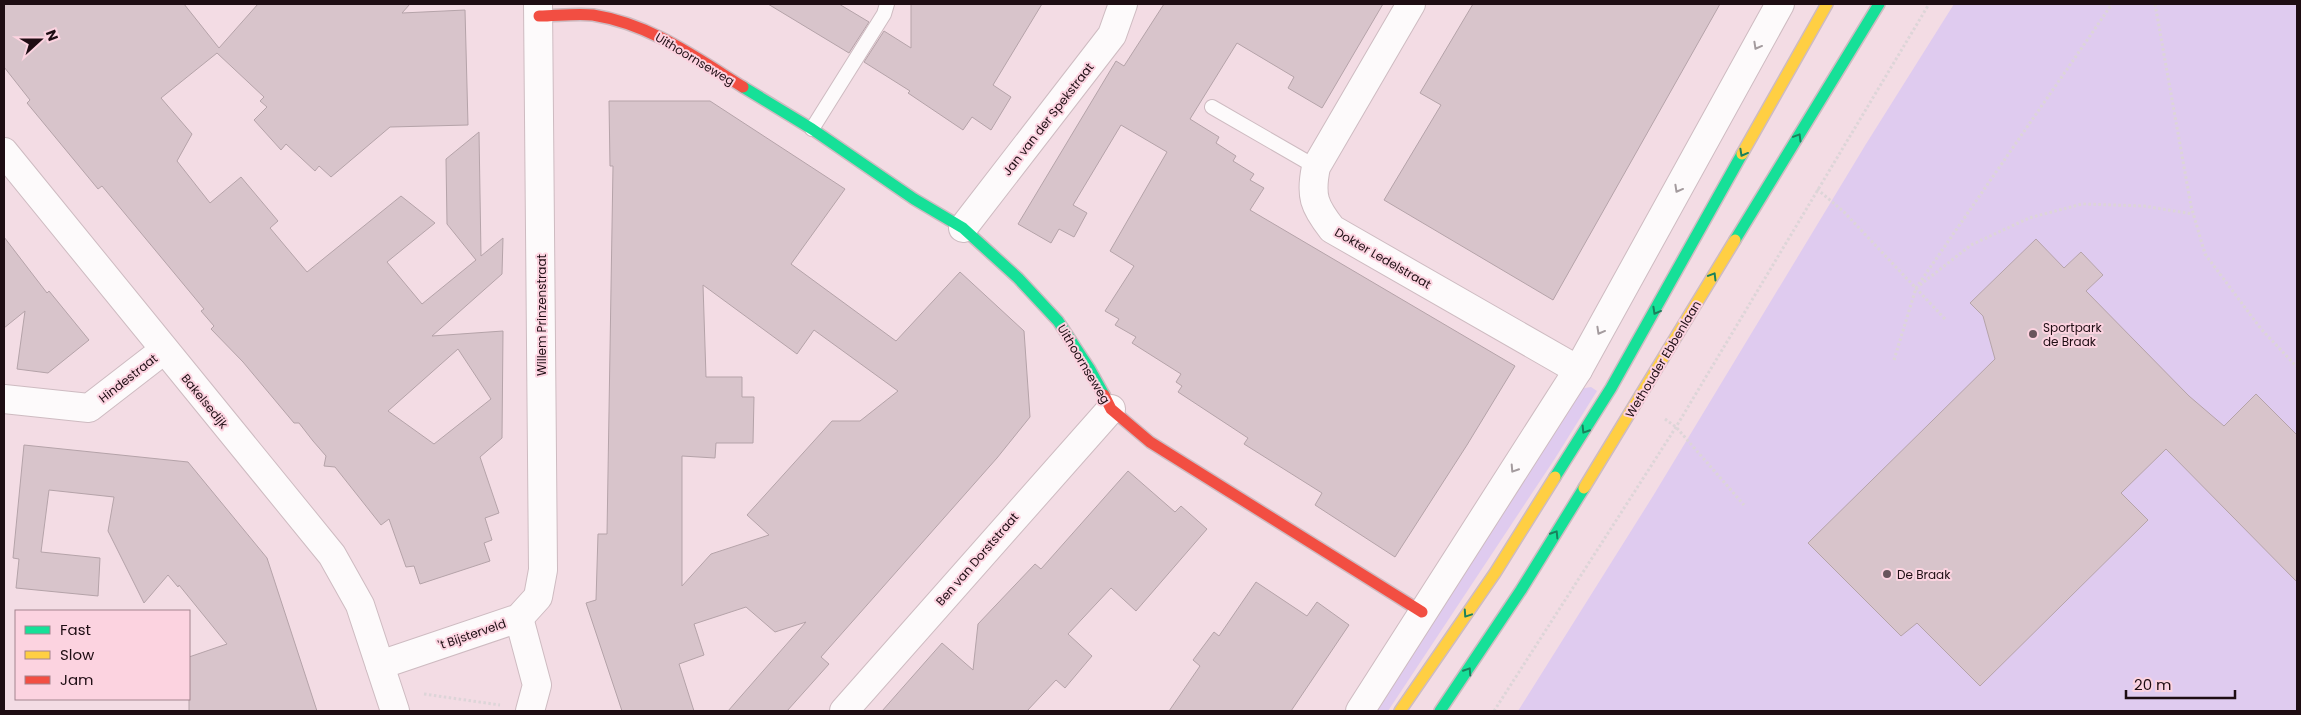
<svg xmlns="http://www.w3.org/2000/svg" width="2301" height="715" font-family="Poppins,sans-serif">
  <rect width="100%" height="100%" fill="#f3dce4"/>
  <g fill="#dfcbef">
    <path d="M1954 4H2297V711H1518L1653 496 1866 144Z"/>
    <path d="M1591 387 1597 391 1554 460 1388 711H1370L1579 389Z"/>
  </g>
  <g fill="#d8c4cb" stroke="#b5a3a9" fill-rule="evenodd">
    <path d="M4 4H184L219 48 258 4H410L402 13 465 10 468 125 390 127 331 177 319 166 315 171 286 144 281 150 254 120 267 107 260 101 264 97 217 53 161 98 192 134 177 161 210 203 241 177 278 221 270 228 307 272 401 196 435 223 387 262 422 304 476 260 447 224 446 159 479 132 481 256 503 238 502 274 432 336 503 331 502 438 480 457 499 513 485 518 492 540 484 543 490 561 420 584 414 566 406 567 389 519 381 525 335 467 324 466 326 456 313 441 299 423H294L243 362 211 329 214 326 201 311 204 309 102 186 98 189 27 103 30 100 4 67ZM458 349 491 399 434 444 388 411Z"/>
    <path d="M768 4H839L869 22 849 53Z"/>
    <path d="M911 4H1042L993 85 1011 97 991 130 972 117 963 130 908 93 910 91 864 62 884 31 911 48Z"/>
    <path d="M1164 4H1383L1322 108 1288 88 1294 77 1237 43 1190 119 1219 137 1216 143 1236 156 1233 161 1254 174 1250 180 1264 188 1250 210 1515 366 1467 445 1395 557 1315 505 1322 493 1244 444 1248 438 1178 392 1182 386 1176 382 1181 374 1132 343 1136 337 1115 325 1119 319 1105 311 1134 266 1110 251 1167 152 1121 125 1073 205 1087 213 1074 237 1059 229 1051 243 1018 224 1116 61 1124 66Z"/>
    <path d="M1473 4H1720L1553 300 1384 200 1441 105 1420 93Z"/>
    <path d="M609 101H710L845 189 791 264 896 341 960 272 1024 331 1030 417 997 458 821 657 829 664 787 711H728L806 622 775 632 746 607 694 624 704 655 679 664 694 711H622L586 603 596 600 598 534H607L613 166H610ZM703 285 797 354 814 330 898 391 860 421H832L747 515 769 535 711 554 682 586V456L715 458 716 443H753L754 397H742V377H706Z"/>
    <path d="M4 237 47 293 49 291 89 340 48 373 17 369 25 311 4 328Z"/>
    <path d="M2036 239 2064 268 2081 252 2103 275 2086 291 2189 396 2224 426 2256 394 2297 435V582L2166 449 2121 493 2148 520 1980 686 1917 623 1901 636 1808 543 1995 359 1983 316 1970 303Z"/>
    <path d="M24 445 188 462 267 558 317 711H189V657L227 644 179 585 178 587 168 575 144 603 108 531 114 497 49 490 41 552 100 558 98 596 16 588 19 559 13 558Z"/>
    <path d="M1128 471 1175 512 1181 506 1207 529 1136 611 1111 588 1068 634 1092 656 1065 688 1056 680 1027 711H882L942 643 973 670 978 624 1035 564 1041 569Z"/>
    <path d="M1256 582 1307 616 1317 602 1349 625 1291 711H1169L1200 666 1193 660 1214 632 1219 636Z"/>
  </g>
  <g fill="none" stroke-linecap="round" stroke-linejoin="round">
    <defs>
      <g id="lane">
        <path d="M1212 107 1316 167"/>
        <path d="M812 129 884 14 887 4"/>
      </g>
      <g id="street">
        <path d="M1411 4 1316 167C1310 196 1314 206 1332 229L1578 370"/>
        <path d="M4 152 332 555 360 605 395 711"/>
        <path d="M963 228 1112 35 1123 4"/>
        <path d="M4 399 89 408 164 350"/>
        <path d="M519 618 537 685 530 711"/>
        <path d="M380 665 519 618 538 597 543 570 538 4"/>
        <path d="M844 711 1111 409"/>
        <path d="M1360 711 1578 370 1780 4"/>
      </g>
      <g id="fast">
        <path d="M743 87 812 129 914 199 963 228 1018 278 1058 321 1089 368 1104 395"/>
        <path d="M1735 240 1879 4"/>
        <path d="M1555 477 1611 388 1742 154"/>
        <path d="M1440 711 1521 590 1584 488"/>
      </g>
      <g id="slow">
        <path d="M1742 154 1827 4"/>
        <path d="M1584 488 1735 240"/>
        <path d="M1400 711 1495 573 1555 477"/>
      </g>
      <g id="jam">
        <path d="M539 16C556 16 576 13 593 15 650 24 695 57 743 87"/>
        <path d="M1104 395 1111 409 1150 442 1422 612"/>
      </g>
    </defs>
    <use href="#lane" stroke="#cebbc1" stroke-width="16"/>
    <use href="#street" stroke="#cebbc1" stroke-width="30"/>
    <use href="#fast" stroke="#cebbc1" stroke-width="14"/>
    <use href="#slow" stroke="#cebbc1" stroke-width="14"/>
    <use href="#jam" stroke="#cebbc1" stroke-width="14"/>
    <g stroke="#ddd5d8" stroke-width="3" stroke-dasharray="2.5 2.5" stroke-linecap="butt">
      <path d="M2155 4 2191 206 2205 254 2261 329 2297 367"/>
      <path d="M1817 189 1844 212 1945 319"/>
      <path d="M1920 285 1971 245 2029 218 2082 204 2144 206 2193 214"/>
      <path d="M1894 360 1916 288 2112 4"/>
      <path d="M1665 419 1676 427 1744 505"/>
      <path d="M424 694 500 705"/>
      <path d="M1494 711 1676 427 1929 4"/>
    </g>
    <use href="#lane" stroke="#fdfafb" stroke-width="14"/>
    <use href="#street" stroke="#fdfafb" stroke-width="28"/>
    <use href="#fast" stroke="#16e098" stroke-width="11"/>
    <use href="#slow" stroke="#ffcf43" stroke-width="11"/>
    <use href="#jam" stroke="#f24e42" stroke-width="11"/>
  </g>
  <defs><path id="oneway-chevron" d="M-2-3.5L2.5 0L-2 3.5" fill="none" stroke-width="1.6" stroke-linecap="round" stroke-linejoin="round" transform="scale(1.25)"/></defs>
  <g stroke="#a49b9e">
    <use href="#oneway-chevron" transform="translate(1757 46) rotate(119)"/>
    <use href="#oneway-chevron" transform="translate(1678 189) rotate(119)"/>
    <use href="#oneway-chevron" transform="translate(1600 331) rotate(119)"/>
    <use href="#oneway-chevron" transform="translate(1514 469) rotate(123)"/>
  </g>
  <g stroke="#1a815c">
    <use href="#oneway-chevron" transform="translate(1798 137) rotate(-59)"/>
    <use href="#oneway-chevron" transform="translate(1743 153) rotate(119)"/>
    <use href="#oneway-chevron" transform="translate(1713 276) rotate(-59)"/>
    <use href="#oneway-chevron" transform="translate(1656 311) rotate(119)"/>
    <use href="#oneway-chevron" transform="translate(1585 430) rotate(122)"/>
    <use href="#oneway-chevron" transform="translate(1555 534) rotate(-58)"/>
    <use href="#oneway-chevron" transform="translate(1467 614) rotate(124)"/>
    <use href="#oneway-chevron" transform="translate(1468 671) rotate(-57)"/>
  </g>
  <g fill="#69555c" stroke="#fcd3e0" stroke-width="2">
    <circle cx="2033" cy="334" r="5"/>
    <circle cx="1887" cy="574" r="5"/>
  </g>
  <g text-anchor="middle" dominant-baseline="central" stroke-width="4" stroke-linejoin="round" paint-order="stroke">
    <g font-size="12" fill="#1e0d13" stroke="#fcd3e0">
      <text transform="translate(695 59) rotate(31)">Uithoornseweg</text>
      <text transform="translate(1048 119) rotate(-52)">Jan van der Spekstraat</text>
      <text transform="translate(1383 258) rotate(30)">Dokter Ledelstraat</text>
      <text transform="translate(541 315) rotate(-90)">Willem Prinzenstraat</text>
      <text transform="translate(1663 359) rotate(-59)">Wethouder Ebbenlaan</text>
      <text transform="translate(1084 364) rotate(59)">Uithoornseweg</text>
      <text transform="translate(128 378) rotate(-38)">Hindestraat</text>
      <text transform="translate(205 401) rotate(51)">Bakelsedijk</text>
      <text transform="translate(977 559) rotate(-49)">Ben van Dorststraat</text>
      <text transform="translate(472 634) rotate(-19)">'t Bijsterveld</text>
    </g>
    <g font-size="12" fill="#1e0d13" stroke="#fcd3e0" text-anchor="start">
      <text x="2043" y="327">Sportpark<tspan x="2043" dy="14">de Braak</tspan></text>
      <text x="1897" y="574">De Braak</text>
    </g>
  </g>
  <rect width="2301" height="715" fill="none" stroke="#1e0d13" stroke-width="10"/>
  <rect x="15" y="610" width="175" height="90" fill="#fcd3e0" stroke="#a3848e"/>
  <rect x="25" y="626" width="25" height="8" fill="#16e098" stroke="#a3848e"/>
  <text x="60" y="635" font-size="15" fill="#1e0d13">Fast</text>
  <rect x="25" y="651" width="25" height="8" fill="#ffcf43" stroke="#a3848e"/>
  <text x="60" y="660" font-size="15" fill="#1e0d13">Slow</text>
  <rect x="25" y="676" width="25" height="8" fill="#f24e42" stroke="#a3848e"/>
  <text x="60" y="685" font-size="15" fill="#1e0d13">Jam</text>
  <g transform="translate(40 40) rotate(69)" stroke="#fcd3e0" stroke-width="4" paint-order="stroke">
  <path d="M0-4L9 19L0 12L-9 19Z" fill="#1e0d13"/>
  <text y="-8" font-size="14" font-weight="bold" text-anchor="middle" fill="#1e0d13">N</text>
  </g>
  <path d="M2126 690v8h109v-8" fill="none" stroke="#1e0d13" stroke-width="2.5"/>
  <text x="2134" y="690" font-size="15" fill="#1e0d13" stroke="#fcd3e0" stroke-width="4" paint-order="stroke">20 m</text>
</svg>
